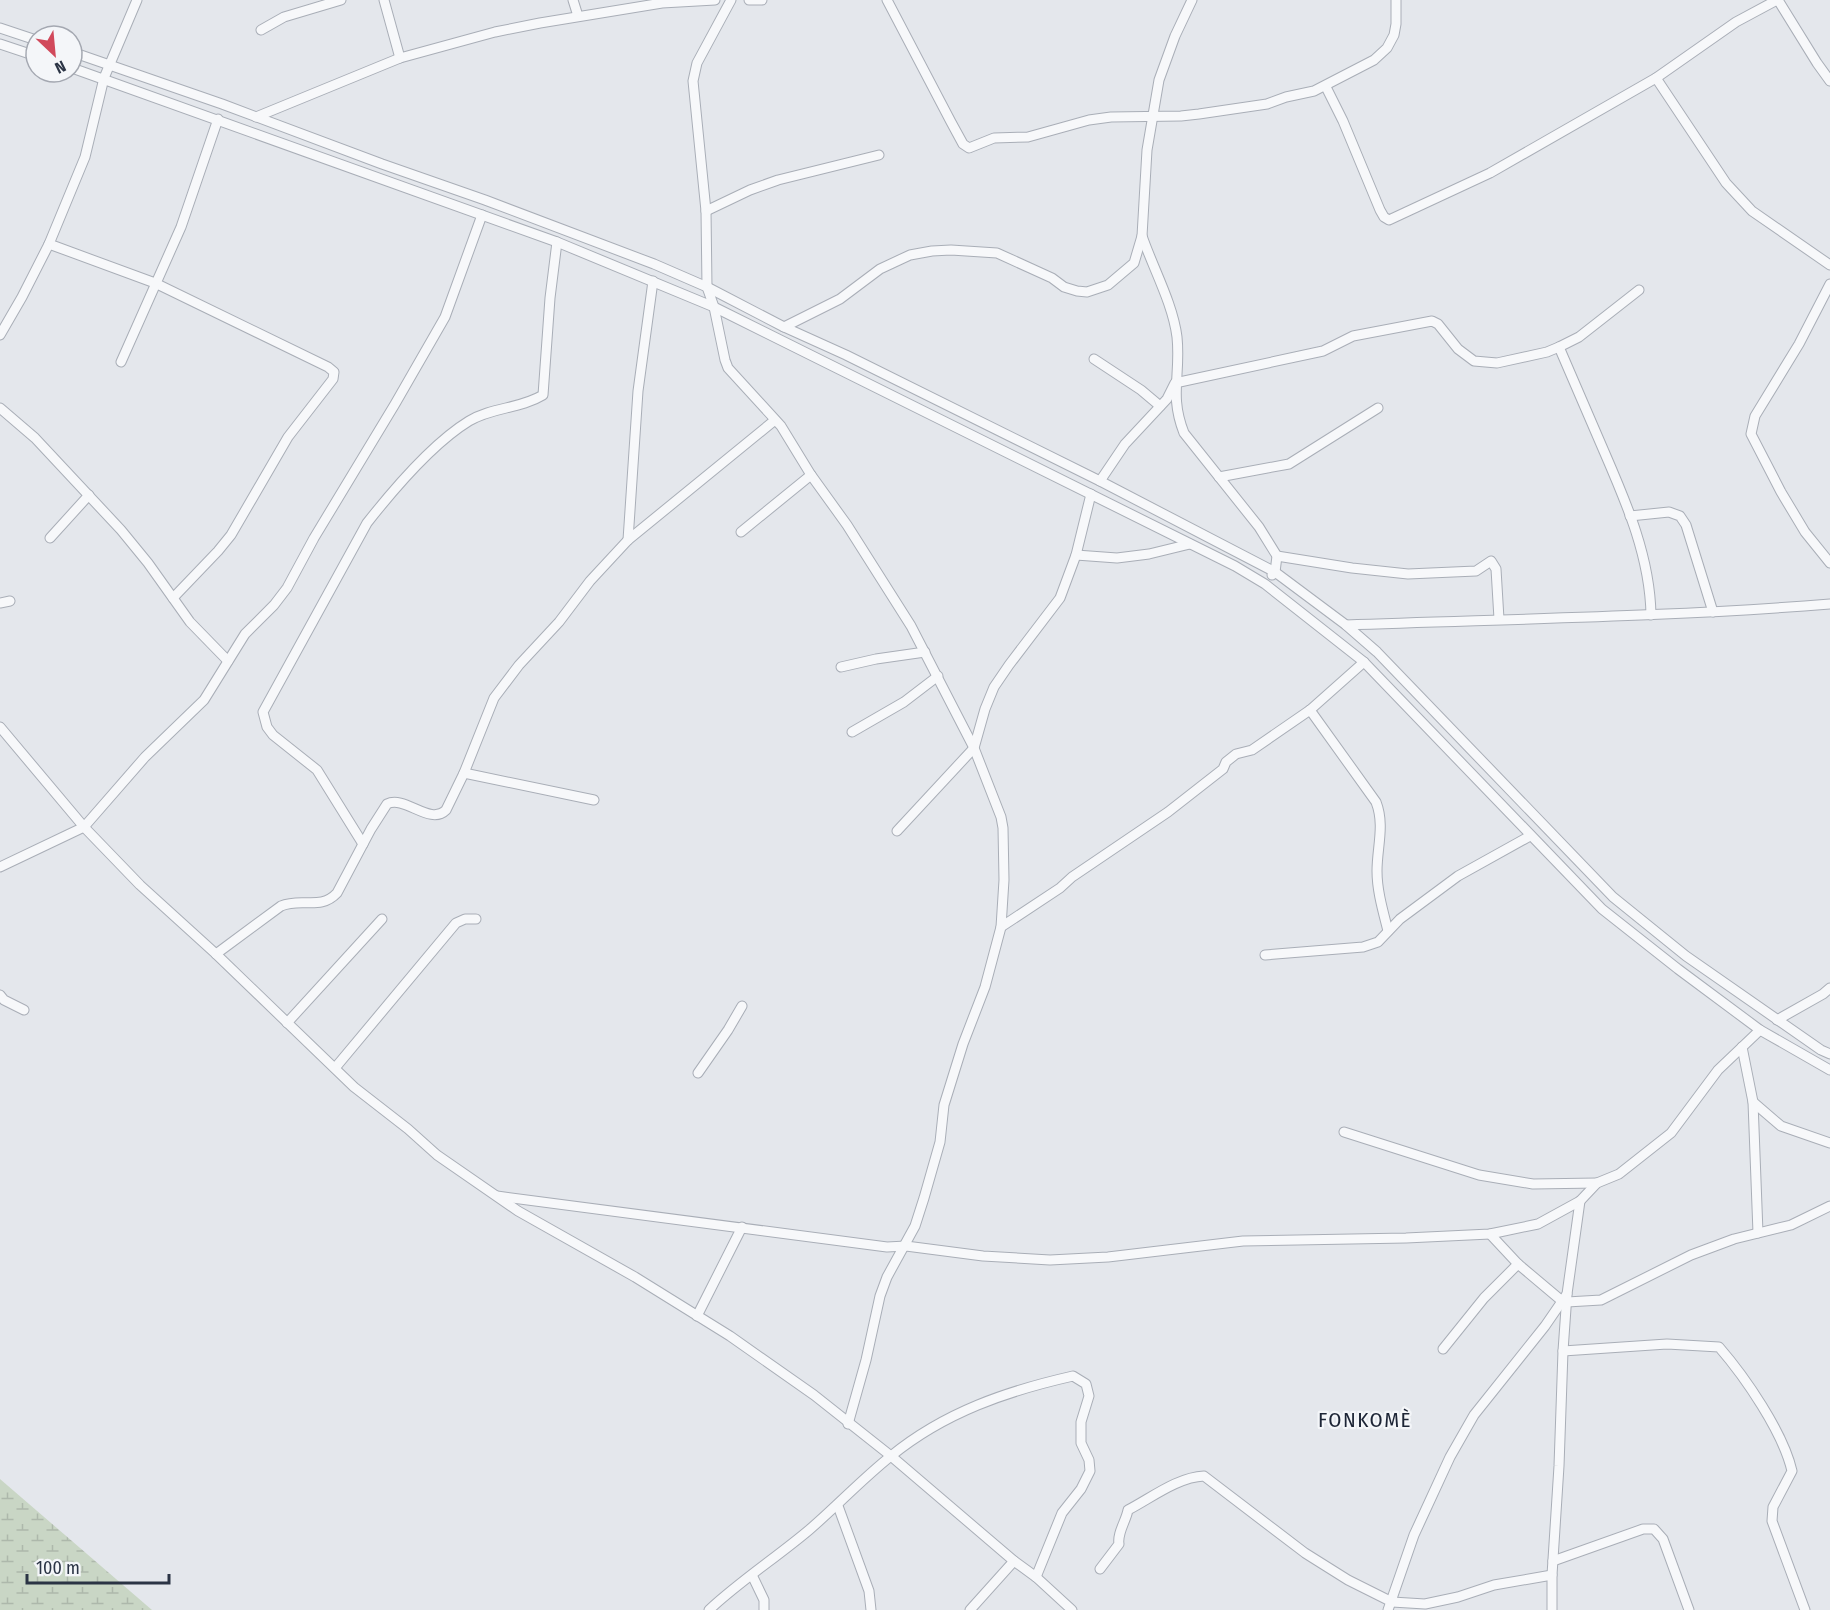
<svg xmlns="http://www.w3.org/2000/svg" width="1830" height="1610" font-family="'Fira Sans Condensed',sans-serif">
  <defs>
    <pattern id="wetland-marsh" width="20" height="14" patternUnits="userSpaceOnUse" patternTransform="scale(1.5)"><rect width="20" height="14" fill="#c9d6c5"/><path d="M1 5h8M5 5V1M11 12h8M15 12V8" fill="none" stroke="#adb8ab"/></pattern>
  </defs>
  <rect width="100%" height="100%" fill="#e4e7ec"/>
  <path fill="url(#wetland-marsh)" d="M0 1479 152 1610H0Z"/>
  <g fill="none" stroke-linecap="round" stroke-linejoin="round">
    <defs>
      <g id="minor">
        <path d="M384 0 400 58"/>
        <path d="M573 0 578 16"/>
        <path d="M731 0 697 63 693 81 706 211 707 287 714 307 725 360 728 368 781 426 811 475 847 525 911 626 974 748 1001 817 1003 828 1004 880 1001 927 985 987 963 1044 944 1105 940 1142 924 1198 915 1226 887 1277 880 1296 866 1360 848 1424"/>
        <path d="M749 0H762"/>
        <path d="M887 0 951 122 963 144 969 148 994 138 1028 137 1089 120 1111 117 1181 116 1199 114 1267 104 1286 97 1314 91 1374 60 1387 48 1394 35 1396 24V0"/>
        <path d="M1778 0 1817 63 1830 81"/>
        <path d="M0 28 36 40"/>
        <path d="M261 30 284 17 341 0"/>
        <path d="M0 44 36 56"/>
        <path d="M72 52 222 104 382 164 485 200 654 264 707 287 784 327 846 355 1100 481 1275 572 1346 625 1377 652 1613 897 1686 956 1821 1050 1830 1054"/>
        <path d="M72 68 557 242 714 307 1235 566 1265 584 1364 662 1602 909 1678 969 1760 1030 1830 1070"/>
        <path d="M1656 78 1726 183 1752 211 1830 265"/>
        <path d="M1326 87 1343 121 1380 210 1384 217 1389 220 1490 173 1656 78 1736 22 1777 0"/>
        <path d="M256 117 400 58 495 32 540 23 662 3 715 0"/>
        <path d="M706 211 750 190 778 180 879 155"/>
        <path d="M1142 236C1153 268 1173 304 1177 337 1181 375 1169 395 1184 433L1259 527 1277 556 1275 572 1272 575"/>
        <path d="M49 244 155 283 328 367 334 372 333 379 288 437 231 535 218 551 173 598"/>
        <path d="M1830 284 1799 344 1755 416 1751 434 1781 492 1805 532 1830 563"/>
        <path d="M784 327 840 299 880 269 910 255 932 251 951 250 997 253 1052 278 1064 287 1077 291 1087 292 1108 285 1134 263 1142 236 1147 150 1159 80 1175 36 1192 0"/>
        <path d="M0 335 22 297 49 244 85 157 104 78 137 0"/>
        <path d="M1559 347C1574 381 1588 415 1603 449 1626 502 1650 556 1651 615"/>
        <path d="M1094 359 1141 390 1160 406"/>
        <path d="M121 362 181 227 218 119"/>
        <path d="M0 408 35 438 121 530 148 563 190 622 228 661"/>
        <path d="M1219 477 1289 464 1378 408"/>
        <path d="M1100 481 1125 444 1167 399 1175 383 1323 351 1353 336 1432 321 1438 324 1458 349 1474 361 1497 363 1547 352 1559 347 1579 337 1639 290"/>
        <path d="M1630 516 1669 512 1680 516 1686 525 1713 612"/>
        <path d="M741 532 811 475"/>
        <path d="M50 538 89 495"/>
        <path d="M628 540 638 391 653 281"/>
        <path d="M1076 555 1117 558 1149 554 1190 544"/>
        <path d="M1277 556 1352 568 1408 574 1476 571 1491 561 1496 569 1499 619"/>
        <path d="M0 603 10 601"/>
        <path d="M1346 625C1507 619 1669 617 1830 604"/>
        <path d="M841 667 876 659 925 652"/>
        <path d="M1310 710 1376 802C1385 825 1377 847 1377 871 1377 891 1383 911 1388 931"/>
        <path d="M0 727 84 827 140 885 216 954 354 1087 408 1129 437 1155 518 1211 635 1277 730 1336 814 1395 891 1456 1014 1561 1036 1577 1072 1610"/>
        <path d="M852 732 904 702 938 676"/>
        <path d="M464 773 594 800"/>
        <path d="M897 831 974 748 985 709 994 687 1009 665 1060 598 1076 555 1091 494"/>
        <path d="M363 844 317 770 273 735 267 727 263 712 367 523C393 490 433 443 469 421 492 407 520 409 543 395L550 298 557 242"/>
        <path d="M0 867 84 827 145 757 204 700 245 634 274 605 287 588 314 538 395 404 445 317 482 215"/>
        <path d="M1001 927 1060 888 1072 877 1168 812 1223 769 1226 762 1236 754 1252 750 1310 710 1364 662"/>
        <path d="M216 954 281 906C302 897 320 911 337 893L371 829 387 804C405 795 430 826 446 810L464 773 494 698 519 665 559 622 590 581 628 540 775 420"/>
        <path d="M1265 955 1363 947 1378 942 1400 919 1458 876 1530 836"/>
        <path d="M0 995 4 1000 24 1010"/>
        <path d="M1777 1020 1823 994 1830 988"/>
        <path d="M287 1023 382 919"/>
        <path d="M1742 1047 1753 1102 1758 1233"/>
        <path d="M335 1068 456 923 465 919H476"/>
        <path d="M698 1073 728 1030 742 1006"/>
        <path d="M1753 1102 1781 1126 1830 1143"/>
        <path d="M1344 1132 1479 1175 1533 1184 1597 1183"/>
        <path d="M497 1196 887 1247 906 1246 983 1256 1050 1260 1108 1257 1243 1241 1406 1238 1490 1234 1538 1224 1580 1201 1597 1183 1619 1174 1671 1133 1718 1070 1760 1030"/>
        <path d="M1490 1234 1518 1264 1562 1301"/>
        <path d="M1567 1302 1601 1300 1691 1255 1734 1239 1791 1225 1830 1206"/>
        <path d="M697 1316 742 1227"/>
        <path d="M1443 1349 1484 1298 1518 1264"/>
        <path d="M1563 1351 1667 1344 1719 1347C1745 1377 1783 1432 1792 1471L1773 1507 1772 1521 1805 1610"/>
        <path d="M838 1506 869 1591 871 1610"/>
        <path d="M1553 1561 1643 1529H1654L1663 1539 1689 1610"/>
        <path d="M1100 1569 1119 1544C1117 1533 1126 1521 1128 1510 1151 1498 1178 1477 1204 1476L1305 1553 1348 1580 1392 1602 1425 1604 1458 1597 1494 1585 1552 1575"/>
        <path d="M752 1575 764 1600V1610"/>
        <path d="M709 1610C740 1581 777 1557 809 1530 837 1506 862 1479 891 1456 945 1412 1007 1391 1073 1376L1086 1384 1089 1396 1081 1422V1443L1089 1460 1090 1471 1081 1489 1062 1513 1036 1577"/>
        <path d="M970 1610 1014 1561"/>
        <path d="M1388 1610 1414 1535 1450 1457 1474 1415 1545 1326 1567 1294"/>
        <path d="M1552 1610V1575L1559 1466 1563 1351 1567 1294 1580 1201"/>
      </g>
    </defs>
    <use href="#minor" stroke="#a9aeb7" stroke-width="11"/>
    <use href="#minor" stroke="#f7f8fa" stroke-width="9"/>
  </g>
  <g text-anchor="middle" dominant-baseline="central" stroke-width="4.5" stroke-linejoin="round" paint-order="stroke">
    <g font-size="21" letter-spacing="1.5" fill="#1d2536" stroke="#f4f6f9">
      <text x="1365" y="1420">FONKOMÈ</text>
    </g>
  </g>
  <g transform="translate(54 54) rotate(154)"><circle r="28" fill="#f4f6f9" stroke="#a4a8b1" stroke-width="1.5"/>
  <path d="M0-4.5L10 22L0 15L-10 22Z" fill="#d1495b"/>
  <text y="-9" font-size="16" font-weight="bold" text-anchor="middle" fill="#2b3445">N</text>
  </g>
  <path d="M27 1574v9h142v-9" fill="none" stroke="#2b3445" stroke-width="3"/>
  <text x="36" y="1574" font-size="18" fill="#2b3445" stroke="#f4f6f9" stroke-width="4.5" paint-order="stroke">100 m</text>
</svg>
